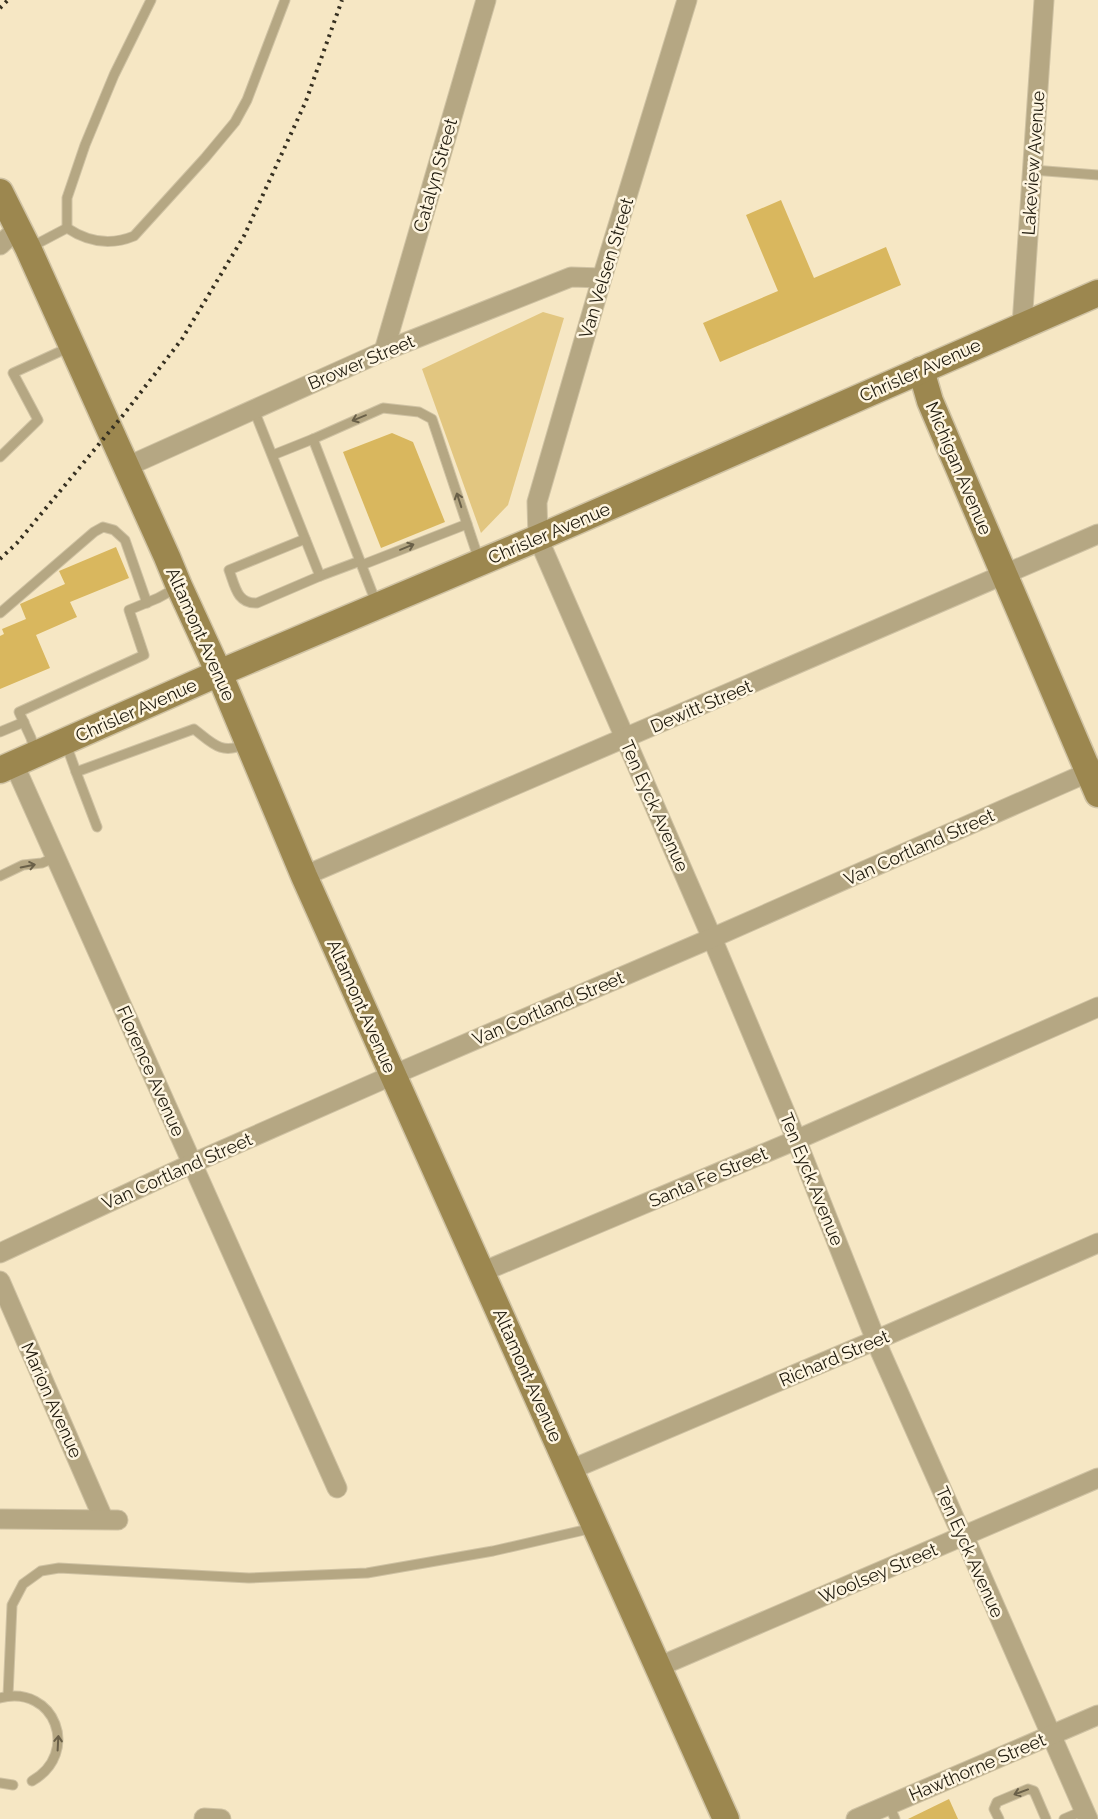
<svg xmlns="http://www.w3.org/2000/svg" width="1098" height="1819" font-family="Raleway,sans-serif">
  <rect width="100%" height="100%" fill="#f6e7c4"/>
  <path fill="#e2c680" d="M543 312 564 318 508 505 481 533 422 369Z"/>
  <g fill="#d9b75e">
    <path d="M781 200 814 278 886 247 901 285 720 362 703 323 778 291 746 215Z"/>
    <path d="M392 433 413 442 445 522 381 548 343 452Z"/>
    <path d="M116 547 129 578 70 602 77 617 36 635 50 668 0 689V636L4 634 2 629 26 619 20 604 65 584 59 571Z"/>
    <path d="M949 1799 958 1819H908Z"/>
  </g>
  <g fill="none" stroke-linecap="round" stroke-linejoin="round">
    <defs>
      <g id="lane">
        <path d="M1033 170 1098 175"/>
        <path d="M67 228C88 242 110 246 134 236L205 158 235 122 247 100 285 0"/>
        <path d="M67 228V198L85 145 114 75 151 0"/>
        <path d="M31 247 67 228"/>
        <path d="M254 410 320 576 360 561 313 439 273 455"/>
        <path d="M313 439 383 408 419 412 432 419 479 560"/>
        <path d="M0 457 38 420 13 373 70 347"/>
        <path d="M305 539 229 570C235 586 237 604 257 603L320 576"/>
        <path d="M360 561 377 605"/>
        <path d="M362 565 467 524"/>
        <path d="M0 613 94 532 103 527 114 530 125 540 147 603"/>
        <path d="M0 732 24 722"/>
        <path d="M66 744 76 772"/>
        <path d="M35 752 31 738 19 712 144 655 129 610 158 598 178 587"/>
        <path d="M97 827 76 772 194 729C213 744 221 755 246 744"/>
        <path d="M0 876 23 865 42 863 56 857"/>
        <path d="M8 1696 12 1605 23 1584 41 1571 59 1568 249 1578 367 1573 493 1551 593 1528"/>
        <path d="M0 1698C55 1684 81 1753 32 1781"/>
        <path d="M0 1783 13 1785"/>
        <path d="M889 1805 895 1819"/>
        <path d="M999 1819 994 1809 997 1802 1028 1789 1034 1791 1046 1819"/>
        <path d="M1064 1819 1085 1810"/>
      </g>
      <g id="street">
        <path d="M687 0 602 278 537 502 538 538 712 938 790 1124 881 1353 957 1524 964 1536 1088 1819"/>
        <path d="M0 245 18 228"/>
        <path d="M1022 325 1044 0"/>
        <path d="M384 351 486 0"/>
        <path d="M126 467 384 351 571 277 602 278"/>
        <path d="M14 764 337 1488"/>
        <path d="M304 876 1098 534"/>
        <path d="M0 1253 191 1164 393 1075 712 938 1098 768"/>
        <path d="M482 1272 796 1140 1098 1007"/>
        <path d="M0 1281 103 1518"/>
        <path d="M570 1470 876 1340 1098 1243"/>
        <path d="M0 1519 118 1520"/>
        <path d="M658 1667 1098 1478"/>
        <path d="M204 1818 221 1819"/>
        <path d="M856 1819 1098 1715"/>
      </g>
      <g id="secondary">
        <path d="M0 192 28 248 167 557 179 586 219 673 304 876 726 1819"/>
        <path d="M921 370 930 401 1098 794"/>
        <path d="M0 770 219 673 538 538 1098 293"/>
      </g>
    </defs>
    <use href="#lane" stroke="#cfc2a3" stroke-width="11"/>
    <use href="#street" stroke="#cfc2a3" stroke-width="21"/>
    <use href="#secondary" stroke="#cfc2a3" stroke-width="29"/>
    <use href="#lane" stroke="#b5a783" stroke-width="9"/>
    <use href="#street" stroke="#b5a783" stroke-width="19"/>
    <use href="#secondary" stroke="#9c874f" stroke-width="26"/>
    <g stroke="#352f20" stroke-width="4" stroke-dasharray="2.5 5" stroke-linecap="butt">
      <path d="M0 8 8 0"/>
      <path d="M0 559 17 543 124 414 182 339 244 236 306 101 342 0"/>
    </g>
  </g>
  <defs><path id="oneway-shaft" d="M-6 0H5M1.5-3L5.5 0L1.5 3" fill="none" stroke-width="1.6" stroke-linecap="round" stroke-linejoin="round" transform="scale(1.25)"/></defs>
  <g stroke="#6a6048">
    <use href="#oneway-shaft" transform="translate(359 418) rotate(158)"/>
    <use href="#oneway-shaft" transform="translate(459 500) rotate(-108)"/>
    <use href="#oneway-shaft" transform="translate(407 547) rotate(-22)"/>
    <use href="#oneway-shaft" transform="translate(28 866) rotate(-11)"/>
    <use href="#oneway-shaft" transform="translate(58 1743) rotate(-87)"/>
    <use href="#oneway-shaft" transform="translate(1021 1792) rotate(160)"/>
  </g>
  <g text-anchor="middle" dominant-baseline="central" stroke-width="5" stroke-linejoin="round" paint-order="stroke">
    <g font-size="18" fill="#1e190c" stroke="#fef5e0">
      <text transform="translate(1033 163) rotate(-86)">Lakeview Avenue</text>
      <text transform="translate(435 175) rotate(-74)">Catalyn Street</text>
      <text transform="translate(606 268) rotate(-73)">Van Velsen Street</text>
      <text transform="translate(361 362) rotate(-23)">Brower Street</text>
      <text transform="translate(920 370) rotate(-24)">Chrisler Avenue</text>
      <text transform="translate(959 468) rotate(67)">Michigan Avenue</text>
      <text transform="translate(549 533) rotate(-23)">Chrisler Avenue</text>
      <text transform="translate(201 634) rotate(66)">Altamont Avenue</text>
      <text transform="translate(701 706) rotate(-23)">Dewitt Street</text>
      <text transform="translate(136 710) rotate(-24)">Chrisler Avenue</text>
      <text transform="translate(655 806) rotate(66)">Ten Eyck Avenue</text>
      <text transform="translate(919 847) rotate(-24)">Van Cortland Street</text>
      <text transform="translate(362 1006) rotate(66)">Altamont Avenue</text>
      <text transform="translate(548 1008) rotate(-23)">Van Cortland Street</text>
      <text transform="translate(151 1071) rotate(66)">Florence Avenue</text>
      <text transform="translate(177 1171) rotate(-24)">Van Cortland Street</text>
      <text transform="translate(708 1177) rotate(-23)">Santa Fe Street</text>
      <text transform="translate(812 1179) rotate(68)">Ten Eyck Avenue</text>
      <text transform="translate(834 1358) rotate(-23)">Richard Street</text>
      <text transform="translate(528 1375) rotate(66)">Altamont Avenue</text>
      <text transform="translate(52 1400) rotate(66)">Marion Avenue</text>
      <text transform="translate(970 1552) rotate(66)">Ten Eyck Avenue</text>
      <text transform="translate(878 1573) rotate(-23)">Woolsey Street</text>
      <text transform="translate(977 1767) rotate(-23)">Hawthorne Street</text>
    </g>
  </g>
</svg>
